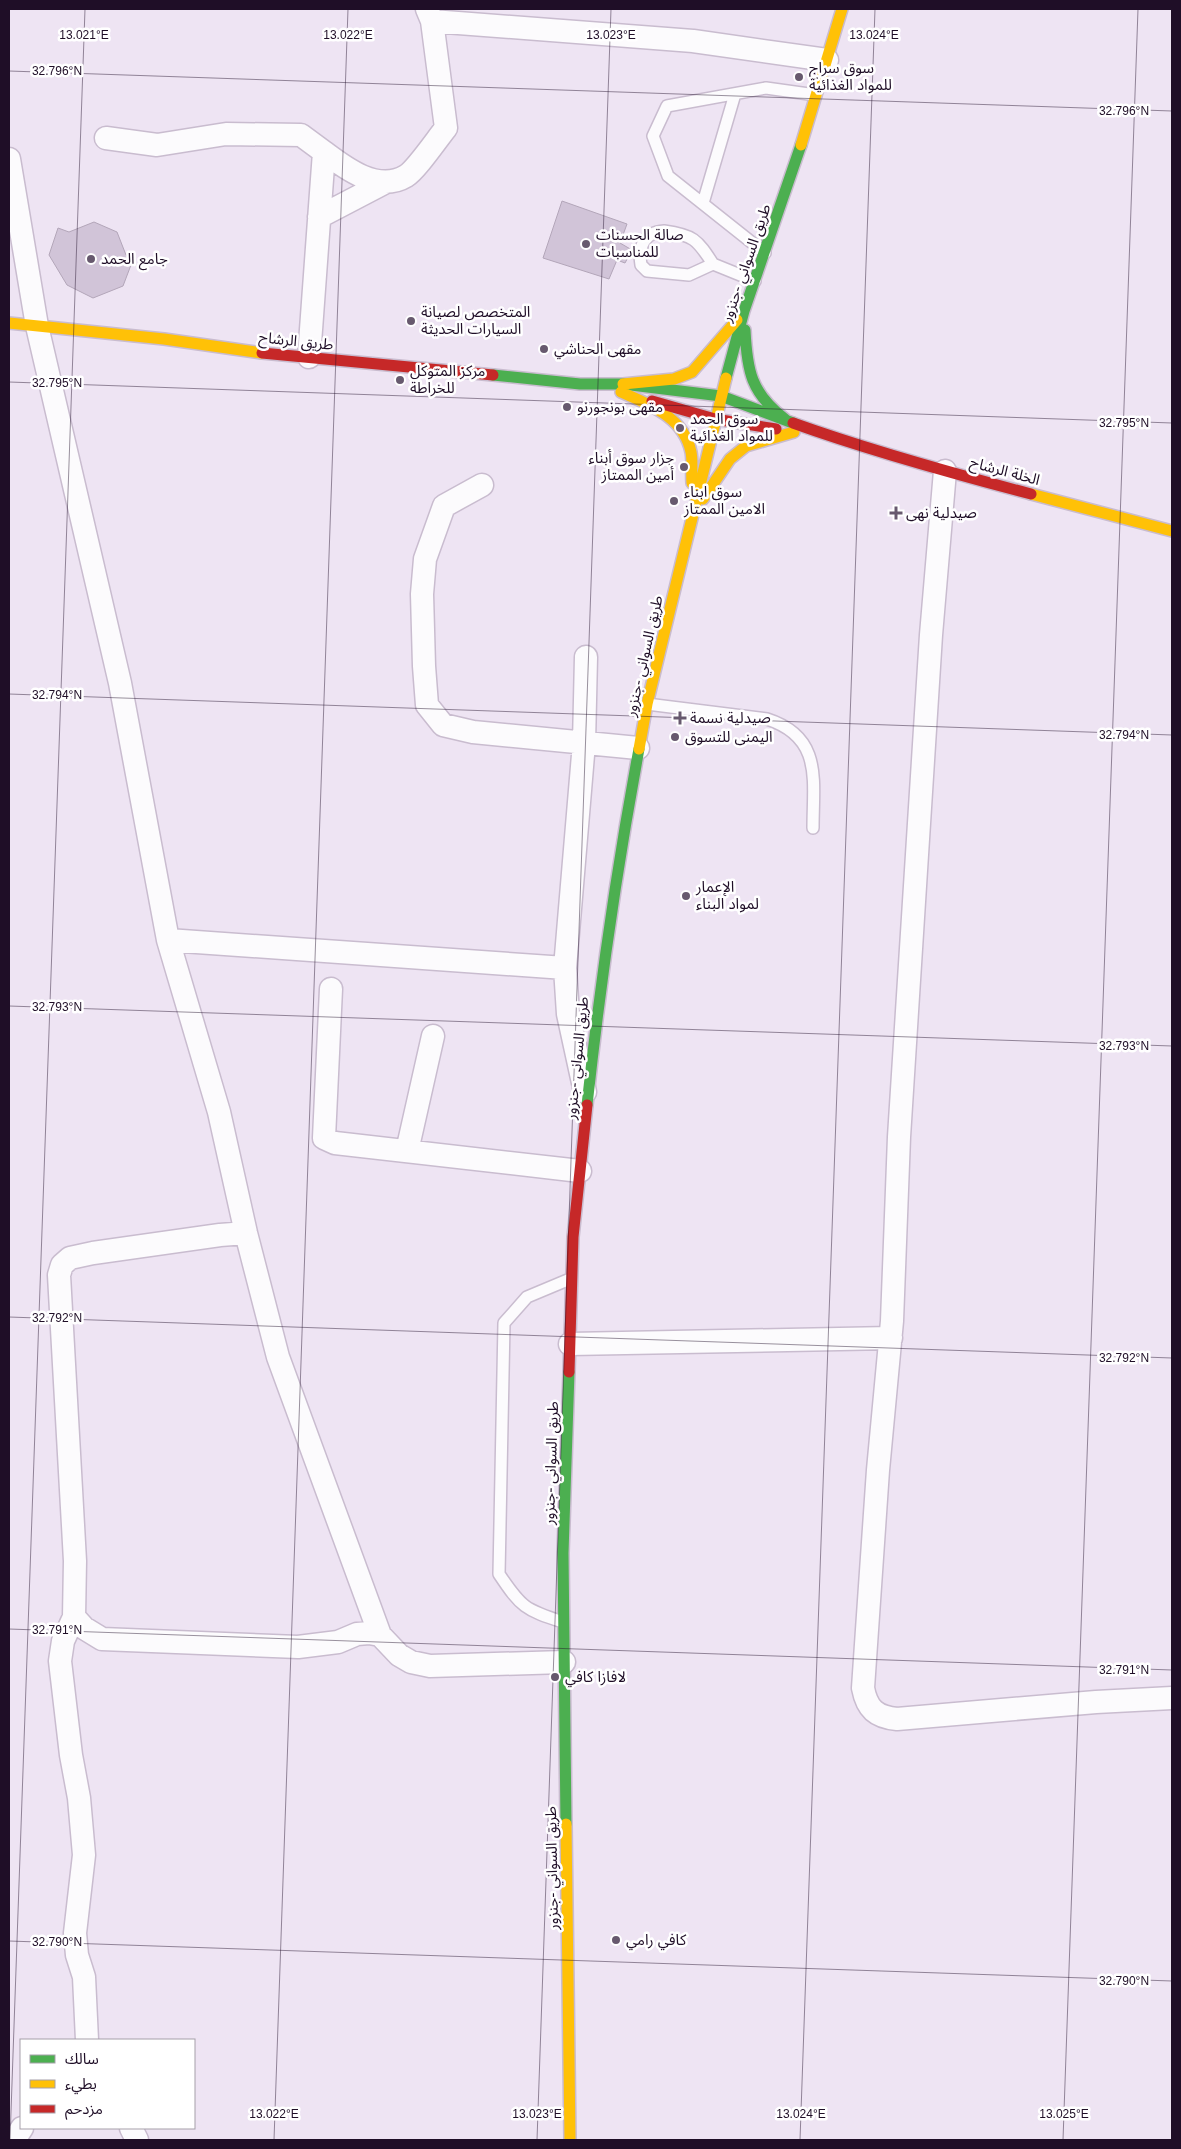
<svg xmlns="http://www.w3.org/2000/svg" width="1181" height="2149" font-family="Arial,'Noto Sans Arabic',sans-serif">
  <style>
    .building { fill: #d1c4d8; stroke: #b3a6b9 }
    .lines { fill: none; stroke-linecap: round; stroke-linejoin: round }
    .lane-casing { stroke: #c9bccf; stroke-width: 14 }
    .street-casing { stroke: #c9bccf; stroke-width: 25 }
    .fast-casing { stroke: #c9bccf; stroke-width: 14 }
    .slow-casing { stroke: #c9bccf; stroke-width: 14 }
    .jam-casing { stroke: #c9bccf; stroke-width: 14 }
    .lane { stroke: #fcfbfd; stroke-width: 11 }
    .street { stroke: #fcfbfd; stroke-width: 22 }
    .fast { stroke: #4caf50; stroke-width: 11 }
    .slow { stroke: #ffc107; stroke-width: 11 }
    .jam { stroke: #c62828; stroke-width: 11 }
    .ticks { fill: none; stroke: #1f0e27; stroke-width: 1; stroke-opacity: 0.45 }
    .poi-dot { fill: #67596e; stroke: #fff; stroke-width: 2 }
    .labels { text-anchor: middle; stroke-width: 5; stroke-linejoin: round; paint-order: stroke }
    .poi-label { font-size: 15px; fill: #1f0e27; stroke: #fff; text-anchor: start }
    .street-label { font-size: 15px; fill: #1f0e27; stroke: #fff }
    .ticks-label { font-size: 12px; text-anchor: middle; fill: #1f0e27; stroke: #fff; stroke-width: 5; stroke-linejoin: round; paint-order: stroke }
  </style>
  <rect width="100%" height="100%" fill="#eee4f3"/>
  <path class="building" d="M562,201L627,224L620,243L632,250L625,263L617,260L609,279L543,258Z
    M94,222L117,232L126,255L134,257L123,286L93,298L67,285L49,255L58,228L69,232Z"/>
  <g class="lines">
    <defs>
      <path id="lane" d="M703,203L735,94
        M664,231C693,235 697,239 713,264L689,275L647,271L641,265C638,247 644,232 664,231Z
        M765,253L668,176L653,136L667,106L766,88L816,95
        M713,264L755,281
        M647,704L767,719C823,737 813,780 813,828
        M563,1622C525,1610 521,1607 499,1574L504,1323L527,1297L570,1279"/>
      <path id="street" d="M432,21L693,41L827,60
        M106,138L157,145L226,134L301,135L324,152L309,357
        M324,152C345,168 378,193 406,176C416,170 437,139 446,128L432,21L427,9
        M9,159L37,326L120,683L168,940L219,1112L246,1233L278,1357L380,1635
        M319,217L386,182
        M945,471L931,635L899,1137L892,1321L878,1470L863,1688C867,1709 876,1717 897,1719L1096,1702L1172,1698
        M482,485L444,506L425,559L422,594L424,666L427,705L443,725L473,732L638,748
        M168,940L565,968L568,1014L585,1092
        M565,968L584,743L586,657
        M331,989L324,1138L335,1143L580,1171
        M407,1151L433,1036
        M246,1233L220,1235L93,1253L70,1258L62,1265L59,1275L75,1561L74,1617L84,1628L102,1639L298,1647L338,1642L357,1634L369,1633L380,1635L399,1655L411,1662L430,1666L564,1662
        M570,1344L891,1338
        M74,1617L63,1641L60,1661L71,1755L79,1798L84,1855L75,1933L77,1955L84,1977L87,2040
        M131,2128L137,2140
        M14,2140L22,2128"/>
      <path id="fast" d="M745,330C747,371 751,393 785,419
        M493,375L580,384H623L721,396L793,423
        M726,378L744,311L801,145
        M587,1105C600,985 617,867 639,749
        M566,1824L563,1553L569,1372"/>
      <path id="slow" d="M801,145L842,9
        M9,323L164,339L262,353
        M623,384L674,379L692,372L737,320
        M621,392C650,405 684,417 691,452C693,462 691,473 692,483
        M1031,494L1172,531
        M703,499L730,459L746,446L794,432
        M639,749L647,704L726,378
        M566,1824L570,2140"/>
      <path id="jam" d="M262,353L493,375
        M652,401L715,419L776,429
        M793,423C871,451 951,473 1031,494
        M569,1372L573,1237L587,1105"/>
    </defs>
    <use href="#lane" class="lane-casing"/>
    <use href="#street" class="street-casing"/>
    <use href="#fast" class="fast-casing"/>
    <use href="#slow" class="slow-casing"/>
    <use href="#jam" class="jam-casing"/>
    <use href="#lane" class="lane"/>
    <use href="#street" class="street"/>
    <use href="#fast" class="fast"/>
    <use href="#slow" class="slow"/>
    <use href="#jam" class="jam"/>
  </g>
  <path class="ticks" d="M9,71L1172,111M9,382L1172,423M9,694L1172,735M9,1006L1172,1046M9,1317L1172,1358M9,1629L1172,1670M9,1941L1172,1981M10,2140L85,9M274,2140L348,9M537,2140L611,9M800,2140L875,9M1063,2140L1138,9"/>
  <g class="poi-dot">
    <circle cx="799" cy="77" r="5"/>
    <circle cx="586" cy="244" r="5"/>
    <circle cx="91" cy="259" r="5"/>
    <circle cx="411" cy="321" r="5"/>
    <circle cx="544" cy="349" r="5"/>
    <circle cx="400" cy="380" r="5"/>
    <circle cx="567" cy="407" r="5"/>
    <circle cx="680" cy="428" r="5"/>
    <circle cx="684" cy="467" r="5"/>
    <circle cx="674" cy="501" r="5"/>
    <path d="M893.5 505.5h5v5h5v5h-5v5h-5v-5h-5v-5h5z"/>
    <path d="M677.5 710.5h5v5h5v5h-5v5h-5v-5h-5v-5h5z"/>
    <circle cx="675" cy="737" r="5"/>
    <circle cx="686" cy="896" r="5"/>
    <circle cx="555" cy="1677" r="5"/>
    <circle cx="616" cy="1940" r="5"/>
  </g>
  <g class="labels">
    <g class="poi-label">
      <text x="809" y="73">سوق سراج<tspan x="809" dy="17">للمواد الغذائية</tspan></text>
      <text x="596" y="240">صالة الحسنات<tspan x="596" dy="17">للمناسبات</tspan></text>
      <text x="101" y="264">جامع الحمد</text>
      <text x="421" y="317">المتخصص لصيانة<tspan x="421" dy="17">السيارات الحديثة</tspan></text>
      <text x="554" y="354">مقهى الحناشي</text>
      <text x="410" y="376">مركز المتوكل<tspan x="410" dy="17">للخراطة</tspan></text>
      <text x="577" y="412">مقهى بونجورنو</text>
      <text x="690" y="424">سوق الحمد<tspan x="690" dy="17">للمواد الغذائية</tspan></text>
      <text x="674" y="463" text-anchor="end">جزار سوق أبناء<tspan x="674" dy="17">أمين الممتاز</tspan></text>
      <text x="684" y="497">سوق ابناء<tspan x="684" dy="17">الامين الممتاز</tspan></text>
      <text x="906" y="518">صيدلية نهى</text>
      <text x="690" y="723">صيدلية نسمة</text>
      <text x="685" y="742">اليمنى للتسوق</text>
      <text x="696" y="892">الإعمار<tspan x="696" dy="17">لمواد البناء</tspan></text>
      <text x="565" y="1682">لافازا كافي</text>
      <text x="626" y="1945">كافي رامي</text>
    </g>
    <g class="street-label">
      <text transform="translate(746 263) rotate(-71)" y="5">طريق السواني -جنزور</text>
      <text transform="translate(296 341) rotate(6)" y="5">طريق الرشاح</text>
      <text transform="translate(1005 471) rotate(15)" y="5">الخلة الرشاح</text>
      <text transform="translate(644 656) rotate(-77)" y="5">طريق السواني -جنزور</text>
      <text transform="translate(577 1058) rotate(-84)" y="5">طريق السواني -جنزور</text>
      <text transform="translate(551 1463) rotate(-88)" y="5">طريق السواني -جنزور</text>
      <text transform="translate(552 1868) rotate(-91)" y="5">طريق السواني -جنزور</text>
    </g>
  </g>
  <g class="ticks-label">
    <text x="84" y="39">13.021°E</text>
    <text x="348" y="39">13.022°E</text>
    <text x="611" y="39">13.023°E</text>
    <text x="874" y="39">13.024°E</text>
    <text x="57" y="75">32.796°N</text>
    <text x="1124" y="115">32.796°N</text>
    <text x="57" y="387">32.795°N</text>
    <text x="1124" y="427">32.795°N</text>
    <text x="57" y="699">32.794°N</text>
    <text x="1124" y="739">32.794°N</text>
    <text x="57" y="1011">32.793°N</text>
    <text x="1124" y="1050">32.793°N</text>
    <text x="57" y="1322">32.792°N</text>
    <text x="1124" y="1362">32.792°N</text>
    <text x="57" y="1634">32.791°N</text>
    <text x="1124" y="1674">32.791°N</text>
    <text x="57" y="1946">32.790°N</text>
    <text x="1124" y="1985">32.790°N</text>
    <text x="274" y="2118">13.022°E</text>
    <text x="537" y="2118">13.023°E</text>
    <text x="801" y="2118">13.024°E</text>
    <text x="1064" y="2118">13.025°E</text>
  </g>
  <rect width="1181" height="2149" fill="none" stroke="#1f0e27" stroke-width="20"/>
  <rect x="20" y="2039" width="175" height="90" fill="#ffffff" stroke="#a59fa9"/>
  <rect x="30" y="2055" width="25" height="8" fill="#4caf50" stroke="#a59fa9"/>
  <text x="65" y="2064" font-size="15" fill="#1f0e27">سالك</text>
  <rect x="30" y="2080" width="25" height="8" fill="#ffc107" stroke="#a59fa9"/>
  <text x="65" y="2089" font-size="15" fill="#1f0e27">بطيء</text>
  <rect x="30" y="2105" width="25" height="8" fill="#c62828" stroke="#a59fa9"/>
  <text x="65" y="2114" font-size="15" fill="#1f0e27">مزدحم</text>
</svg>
